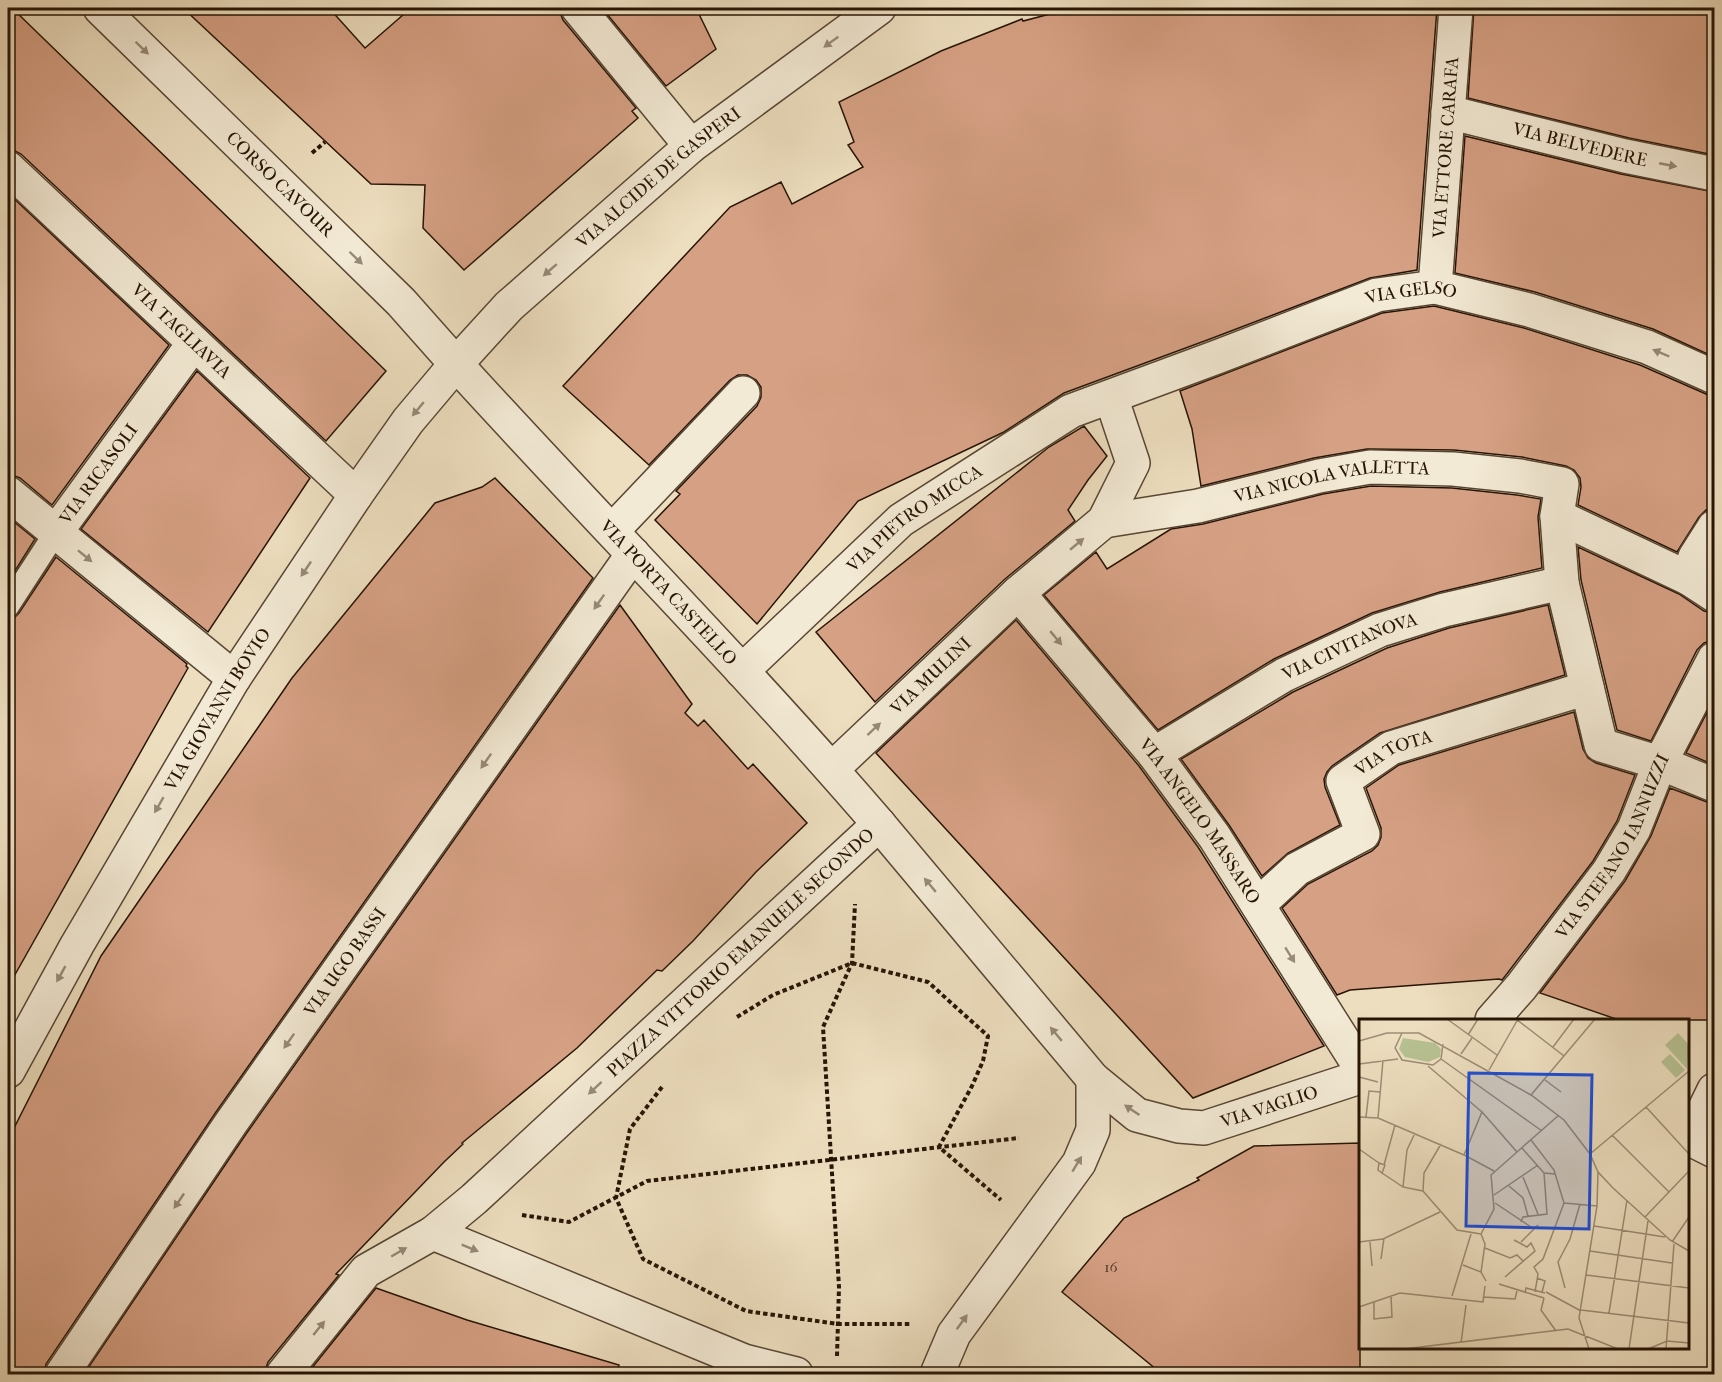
<svg xmlns="http://www.w3.org/2000/svg" width="1722" height="1382" font-family="'IM FELL French Canon',serif">
  <style>
    .building { fill: #d6a084; stroke: #261405; stroke-width: 1.5 }
    .lines { fill: none; stroke-linecap: round; stroke-linejoin: round }
    .service-casing { stroke: #584634; stroke-width: 26 }
    .pedestrian-casing { stroke: #584634; stroke-width: 36 }
    .minor-casing { stroke: #584634; stroke-width: 36 }
    .tertiary-casing { stroke: #584634; stroke-width: 36 }
    .path { stroke: #261405; stroke-width: 4; stroke-dasharray: 4.5 3; stroke-linecap: butt }
    .service { stroke: #f3ead5; stroke-width: 22 }
    .pedestrian { stroke: #f3ead5; stroke-width: 33 }
    .minor { stroke: #f3ead5; stroke-width: 33 }
    .tertiary { stroke: #f3ead5; stroke-width: 33 }
    .oneway { fill: #978a77 }
    .labels { text-anchor: middle; stroke-width: 6; stroke-linejoin: round; paint-order: stroke }
    .number-label { font-size: 15px; fill: #523725 }
    .street-label { font-size: 18px; fill: #261405; stroke: #f3ead5 }
    .inset-road { fill: none; stroke: #9d8d75; stroke-width: 1.5 }
    .view { fill: #1d4ed8; fill-opacity: 0.15; stroke: #1d4ed8; stroke-width: 3 }
    .inset-edge { fill: none; stroke: #261405; stroke-width: 3 }
  </style>
  <rect width="100%" height="100%" fill="#eddebf"/>
  <filter id="stains"><feTurbulence type="fractalNoise" baseFrequency=".00333" numOctaves="4"/><feColorMatrix values="0 0 0 0 .2 0 0 0 0 .09 0 0 0 0 .02 0 0 0 .5 -.17"/></filter>
  <radialGradient id="worn" r=".72"><stop offset=".6" stop-color="#630" stop-opacity="0"/><stop offset="1" stop-color="#630" stop-opacity=".3"/></radialGradient>
  <path class="building" d="M8,8H12L386,371L326,441L21,154L13,150H8Z
    M183,8H329L365,48L411,8H560V12L563,20L636,108L632,111L638,118L464,270L423,228L425,185L371,184Z
    M602,8H696L716,49L666,86Z
    M1073,8H1437L1417,270L1370,278L1210,339L1064,393L1004,432L858,501L757,624L655,520L680,494L676,491L757,406L761,397V387L756,380L747,375H738L730,380L649,465L563,386L730,207L781,182L792,204L863,167L848,145L854,142L839,102L941,51L1022,19L1023,21Z
    M1474,8H1714V155L1629,138L1468,98Z
    M1465,136L1621,174L1714,192V357L1653,329L1535,292L1455,273Z
    M8,193L169,345L52,505L20,478L12,475H8Z
    M1434,306L1524,328L1640,365L1706,394L1714,396V508L1706,510L1699,517L1677,552L1578,505L1581,487L1580,478L1574,470L1566,466L1522,457L1454,450L1367,449L1314,458L1201,486L1192,429L1180,391L1382,313Z
    M197,371L310,478L208,632L81,529Z
    M1084,426L1107,456L1088,480L1068,510L1075,521L1005,579L875,702L816,632L1049,447Z
    M495,478L593,578L216,1112L46,1364L44,1374H8V1140L101,956L292,678L435,503L482,487Z
    M1371,486L1452,488L1517,495L1541,499L1538,517L1542,568L1440,592L1372,613L1274,659L1158,730L1044,595L1096,552L1107,569L1171,529L1203,524L1323,494Z
    M8,517L35,539L8,582Z
    M1578,547L1679,594L1704,611L1714,613V640L1704,643L1697,650L1651,741L1617,730L1581,580Z
    M56,557L187,664L186,666L188,668L8,987V619L14,618L19,613Z
    M620,605L692,704L685,713L698,726L704,720L748,769L753,764L807,823L756,872L693,941L662,971L657,970L577,1048L462,1143L463,1144L444,1162L336,1274L339,1275L268,1362L265,1371V1374H84L246,1134Z
    M1548,605L1565,675L1380,733L1332,766L1327,772L1324,779L1325,787L1340,825L1288,853L1262,876L1229,825L1181,759L1293,692L1387,648L1449,628Z
    M1016,620L1139,766L1198,847L1324,1046L1193,1098L876,753Z
    M1714,699V765L1686,753Z
    M1574,712L1583,749L1588,758L1596,763L1635,775L1617,821L1593,861L1506,975L1502,980L1499,979L1350,990L1337,995L1282,908L1308,884L1372,851L1378,845L1381,837V828L1366,788L1399,765Z
    M1670,788L1707,802L1714,803V1020H1619L1540,993L1625,881L1651,836Z
    M1360,1143V1374H1162L1062,1292L1124,1218L1199,1180L1197,1178L1254,1146Z
    M376,1288L467,1320L619,1365L617,1374H307Z"/>
  <g class="lines">
    <defs>
      <path id="service" d="M8,606L56,532"/>
      <g id="pedestrian">
        <path id="s1" d="M100,8L401,302L456,364"/>
        <path d="M578,8L691,146"/>
        <path id="s2" d="M8,168L356,495"/>
        <path d="M1557,516L1688,578L1695,557L1714,527"/>
        <path d="M1660,763L1714,785"/>
        <path d="M1690,1139L1714,1090"/>
      </g>
      <g id="minor">
        <path id="s3" d="M1448,112L1625,156L1714,174"/>
        <path id="s4" d="M1435,287L1456,8"/>
        <path id="s5" d="M456,364C596,518 743,666 879,824"/>
        <path d="M8,493L234,678"/>
        <path id="s6" d="M1104,521L1198,506L1319,476L1370,467L1453,469L1520,476L1562,484L1557,516L1562,583L1601,745L1660,763"/>
        <path d="M612,531L743,393"/>
        <path id="s7" d="M56,532L194,343"/>
        <path d="M1688,578L1714,595"/>
        <path id="s8" d="M1018,593L1154,754L1214,836L1360,1067"/>
        <path id="s9" d="M742,671L901,520L1071,411L1217,357L1377,295L1435,287L1529,310L1647,347L1714,377"/>
        <path id="s10" d="M1154,754L1284,675L1380,630L1444,610L1562,583"/>
        <path id="s11" d="M832,769L1018,593L1104,521L1133,463L1111,397"/>
        <path id="s12" d="M1258,905L1297,869L1363,834L1343,781L1391,748L1587,688"/>
        <path id="s13" d="M1492,1020L1521,987L1609,871L1634,829L1660,763L1714,659"/>
        <path d="M1688,1138L1714,1151"/>
        <path id="s14" d="M62,1374L231,1123L633,554"/>
        <path d="M283,1374L366,1271L433,1233"/>
        <path id="s15" d="M796,1374L744,1361L433,1233L474,1199L879,824L1093,1079L1137,1115L1179,1126L1204,1128L1360,1077"/>
        <path d="M937,1374L954,1334L1079,1163L1093,1130V1079"/>
      </g>
      <g id="tertiary">
        <path id="s16" d="M8,1071L77,945L234,678L356,495L408,421L456,364L509,306L691,146L879,8"/>
      </g>
    </defs>
    <use href="#service" class="service-casing"/>
    <use href="#pedestrian" class="pedestrian-casing"/>
    <use href="#minor" class="minor-casing"/>
    <use href="#tertiary" class="tertiary-casing"/>
    <path class="path" d="M312,153L325,142
      M737,1017L773,995L852,963L928,982L988,1036L983,1061L972,1086L939,1147L1001,1200
      M662,1087L630,1129L616,1198L643,1259L746,1311L838,1324H912
      M522,1215L569,1222L647,1181L1019,1138
      M837,1356L839,1287L823,1027L852,963L855,904"/>
    <use href="#service" class="service"/>
    <use href="#pedestrian" class="pedestrian"/>
    <use href="#minor" class="minor"/>
    <use href="#tertiary" class="tertiary"/>
  </g>
  <defs><path id="oneway-solid" d="M-6-.8H1V-3.2L6.5 0L1 3.2V.8H-6Z" transform="scale(1.5)"/></defs>
  <g class="oneway">
    <use href="#oneway-solid" transform="translate(831 42) rotate(144)"/>
    <use href="#oneway-solid" transform="translate(142 48) rotate(44)"/>
    <use href="#oneway-solid" transform="translate(1668 165) rotate(11)"/>
    <use href="#oneway-solid" transform="translate(356 258) rotate(44)"/>
    <use href="#oneway-solid" transform="translate(550 270) rotate(139)"/>
    <use href="#oneway-solid" transform="translate(1661 353) rotate(-157)"/>
    <use href="#oneway-solid" transform="translate(418 409) rotate(130)"/>
    <use href="#oneway-solid" transform="translate(1077 544) rotate(-40)"/>
    <use href="#oneway-solid" transform="translate(85 556) rotate(39)"/>
    <use href="#oneway-solid" transform="translate(306 569) rotate(124)"/>
    <use href="#oneway-solid" transform="translate(599 602) rotate(125)"/>
    <use href="#oneway-solid" transform="translate(1056 638) rotate(50)"/>
    <use href="#oneway-solid" transform="translate(874 729) rotate(-43)"/>
    <use href="#oneway-solid" transform="translate(486 761) rotate(125)"/>
    <use href="#oneway-solid" transform="translate(159 805) rotate(120)"/>
    <use href="#oneway-solid" transform="translate(930 885) rotate(-130)"/>
    <use href="#oneway-solid" transform="translate(1290 955) rotate(58)"/>
    <use href="#oneway-solid" transform="translate(61 974) rotate(119)"/>
    <use href="#oneway-solid" transform="translate(1056 1034) rotate(-130)"/>
    <use href="#oneway-solid" transform="translate(289 1041) rotate(125)"/>
    <use href="#oneway-solid" transform="translate(595 1088) rotate(137)"/>
    <use href="#oneway-solid" transform="translate(1132 1110) rotate(-146)"/>
    <use href="#oneway-solid" transform="translate(1077 1164) rotate(-59)"/>
    <use href="#oneway-solid" transform="translate(179 1201) rotate(124)"/>
    <use href="#oneway-solid" transform="translate(470 1248) rotate(22)"/>
    <use href="#oneway-solid" transform="translate(399 1252) rotate(-30)"/>
    <use href="#oneway-solid" transform="translate(962 1322) rotate(-54)"/>
    <use href="#oneway-solid" transform="translate(319 1328) rotate(-51)"/>
  </g>
  <g class="labels">
    <g class="number-label">
      <text x="1111" y="1272">16</text>
    </g>
    <g class="street-label">
      <text dy="6" stroke="none"><textPath href="#s3" startOffset="136">VIA BELVEDERE</textPath></text>
      <text dy="6" stroke="none"><textPath href="#s4" startOffset="140">VIA ETTORE CARAFA</textPath></text>
      <text dy="6" stroke="none"><textPath href="#s16" startOffset="1114">VIA ALCIDE DE GASPERI</textPath></text>
      <text dy="6" stroke="none"><textPath href="#s1" startOffset="252">CORSO CAVOUR</textPath></text>
      <text dy="6" stroke="none"><textPath href="#s9" startOffset="783">VIA GELSO</textPath></text>
      <text dy="6" stroke="none"><textPath href="#s2" startOffset="238">VIA TAGLIAVIA</textPath></text>
      <text dy="6" stroke="none"><textPath href="#s7" startOffset="72">VIA RICASOLI</textPath></text>
      <text dy="6" stroke="none"><textPath href="#s6" startOffset="232">VIA NICOLA VALLETTA</textPath></text>
      <text dy="6" stroke="none"><textPath href="#s9" startOffset="231">VIA PIETRO MICCA</textPath></text>
      <text dy="6" stroke="none"><textPath href="#s5" startOffset="312">VIA PORTA CASTELLO</textPath></text>
      <text dy="6" stroke="none"><textPath href="#s10" startOffset="224">VIA CIVITANOVA</textPath></text>
      <text dy="6" stroke="none"><textPath href="#s11" startOffset="136">VIA MULINI</textPath></text>
      <text dy="6" stroke="none"><textPath href="#s16" startOffset="418">VIA GIOVANNI BOVIO</textPath></text>
      <text dy="6" stroke="none"><textPath href="#s12" startOffset="243">VIA TOTA</textPath></text>
      <text dy="6" stroke="none"><textPath href="#s8" startOffset="292">VIA ANGELO MASSARO</textPath></text>
      <text dy="6" stroke="none"><textPath href="#s13" startOffset="213">VIA STEFANO IANNUZZI</textPath></text>
      <text dy="6" stroke="none"><textPath href="#s15" startOffset="806">PIAZZA VITTORIO EMANUELE SECONDO</textPath></text>
      <text dy="6" stroke="none"><textPath href="#s14" startOffset="500">VIA UGO BASSI</textPath></text>
      <text dy="6" stroke="none"><textPath href="#s15" startOffset="1522">VIA VAGLIO</textPath></text>
    </g>
  </g>
  <g transform="translate(1359 1019)">
    <rect width="330" height="330" fill="#eddebf"/>
    <path d="M319,14L330,26L328,50L306,26ZM44,19L76,24L82,30L81,38L69,43L46,38L40,30ZM311,35L326,51L317,59L302,43Z" fill="#b7c192"/>
    <path class="inset-road" d="M88,0L138,36M157,0L205,37M43,14L36,29L43,41L74,46L82,40L84,25M109,16L119,0M0,22L28,14H60L172,76L205,101L231,135L239,153L254,169L311,221L330,232M194,28L215,0M102,35L113,19M82,40L183,112M0,45L39,40M69,47L123,93M130,51L159,0M0,58L19,63M186,61L202,73M172,76L236,0M287,88L330,135M0,98L19,99L105,136M7,98L10,72L21,73M19,99L24,41M56,114L48,131L44,168L64,172L65,154L82,125M253,116L310,173M172,121L195,151L205,184L184,240L175,248L179,255L176,273M163,129L185,154L196,155M0,130L20,144M158,133L200,96M231,135L330,52M20,144L26,146L23,154L19,151ZM25,146L36,106M23,154L44,168M164,158L179,195M150,167L164,179L169,197M64,172L98,211L122,215M135,176L179,146M136,184L175,210M205,184L238,187M286,198L330,152M162,203L164,198L188,195L185,154M235,207L306,218M122,215L135,190L132,156L158,133L123,93L105,136L135,152M122,215L126,225L122,253M0,223L24,220L81,193M11,223L13,247M162,223L179,206M313,223L330,198M126,229L151,239L158,236L164,242M231,232L313,244M22,240L25,219M104,246L122,253L127,262M227,256L330,269M146,258L176,232L172,224L168,228L155,221M178,259L186,262L183,273M140,265L185,279M206,269L199,243L211,220L221,185M187,273L222,292M166,274L167,269L186,274M93,277L112,215M125,278L156,280L158,272M185,279L182,291L197,312M15,283V300L33,298L32,277M0,288L41,274L124,283L126,267M222,291L330,304M250,294L268,181M220,299L238,187L239,153M220,299L230,330M0,317L1,287M102,324L107,286M45,330L209,310L259,330M270,330L289,202M289,330L308,322L330,324M307,330L315,225"/>
    <path class="view" d="M110,54L233,56L230,210L107,207Z"/>
    <rect width="330" height="330" class="inset-edge"/>
  </g>
  <rect width="1722" height="1382" fill="none" stroke="#eddebf" stroke-width="30"/>
  <rect x="9" y="9" width="1704" height="1364" fill="none" stroke="#261405" stroke-width="3"/>
  <rect x="15" y="15" width="1692" height="1352" fill="none" stroke="#261405" stroke-width="1.5"/>
  <rect width="100%" height="100%" filter="url(#stains)"/>
  <rect width="100%" height="100%" fill="url(#worn)"/>
</svg>
